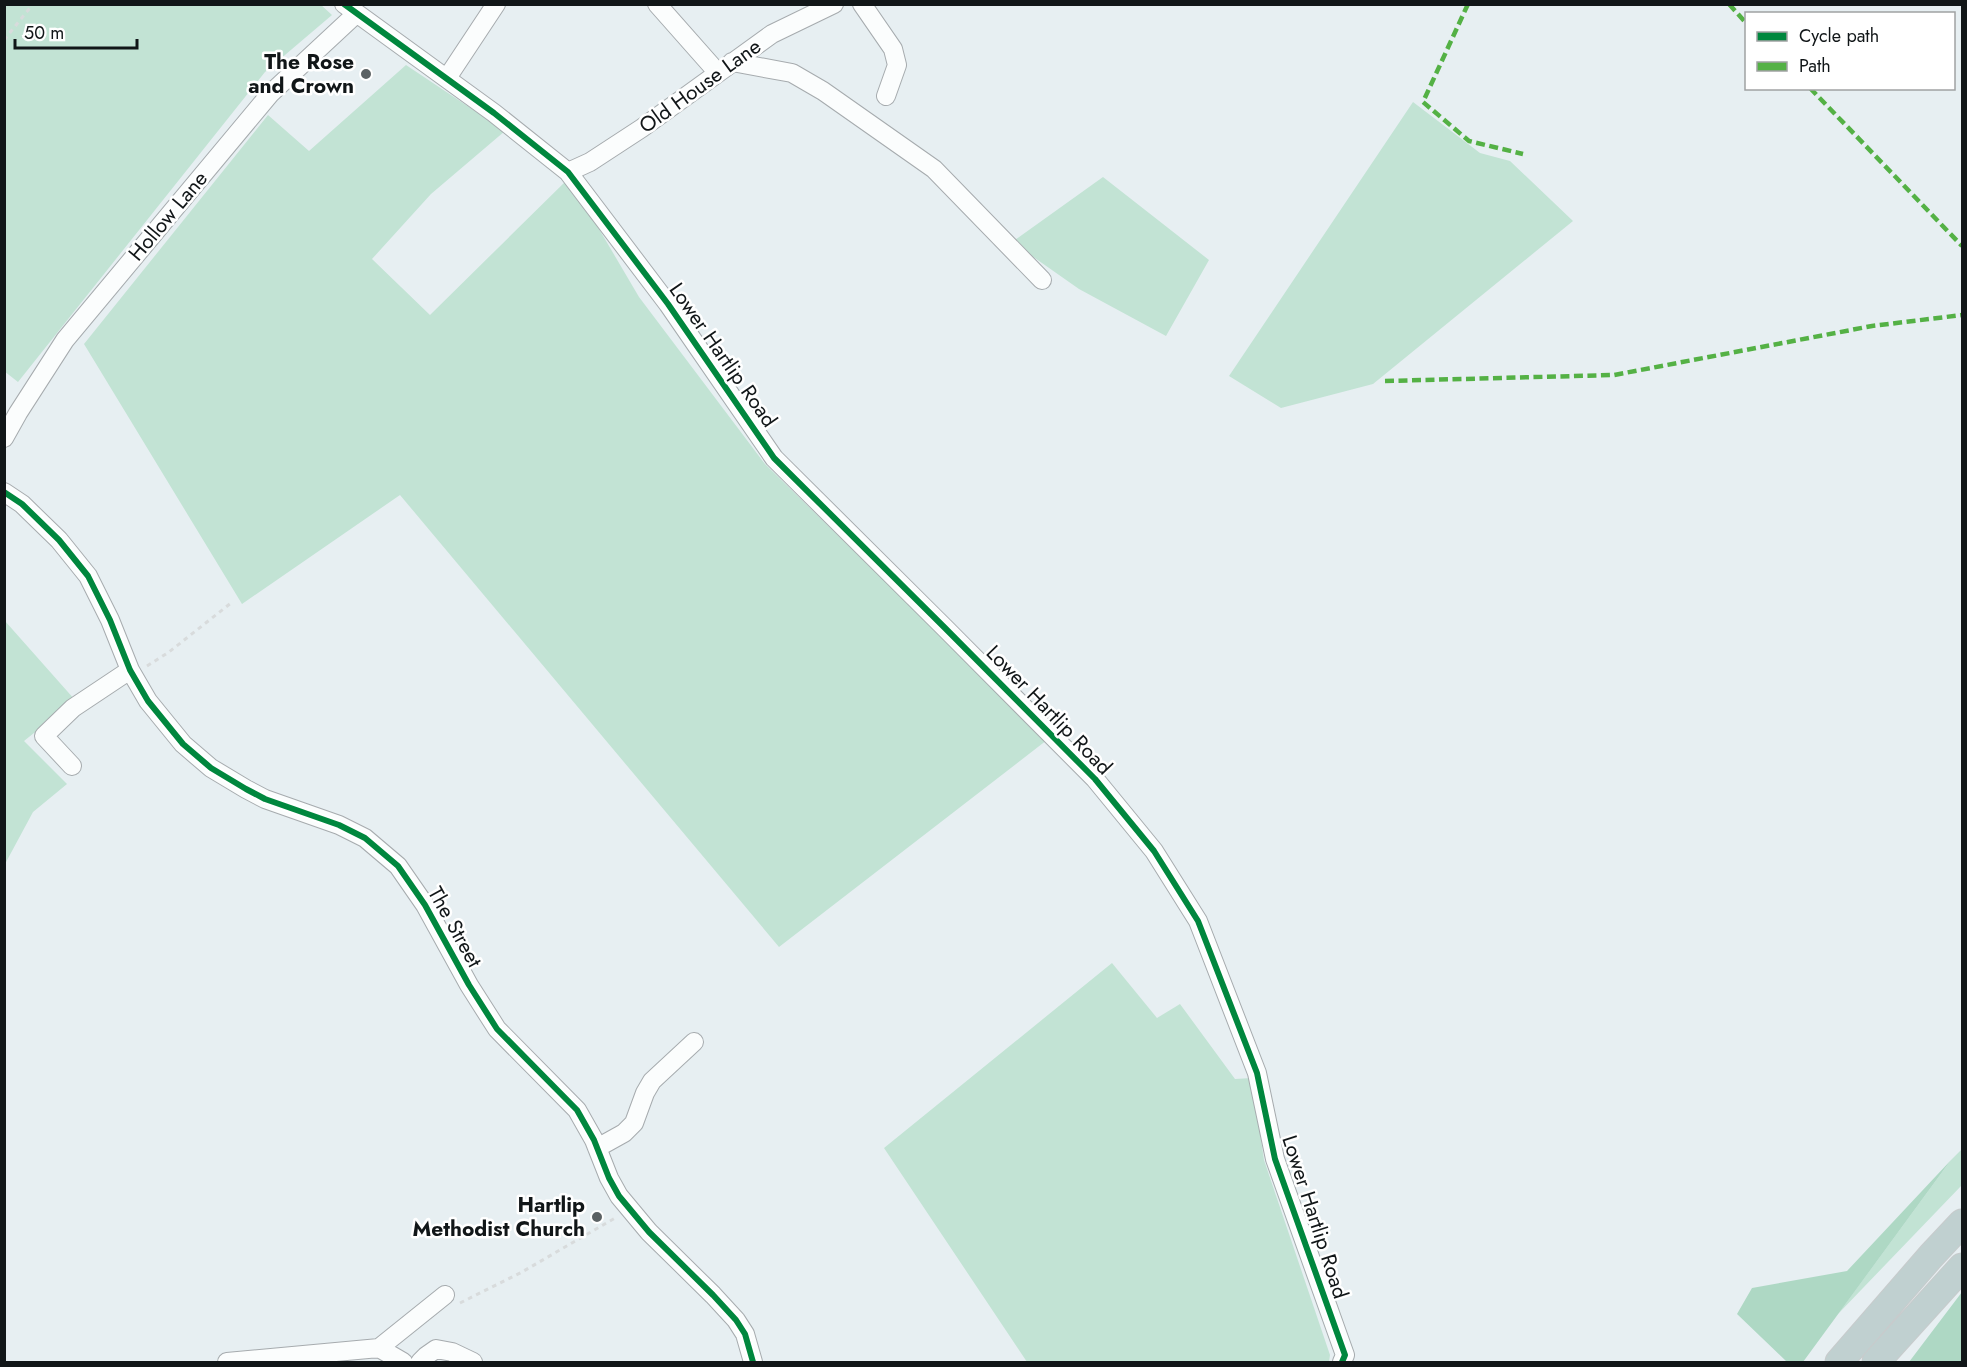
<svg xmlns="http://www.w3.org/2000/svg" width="1967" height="1367" font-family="Jost,sans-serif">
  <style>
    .green { fill: #c2e3d4 }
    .forest { fill: #aed8c4 }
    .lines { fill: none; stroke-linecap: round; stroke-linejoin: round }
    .minor-casing { stroke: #a6abae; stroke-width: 20 }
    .highway-casing { stroke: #c7cbcc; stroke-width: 29 }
    .path { stroke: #d8dbdc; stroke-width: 3; stroke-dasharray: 4.5 4.5; stroke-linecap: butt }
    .minor { stroke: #fbfdfd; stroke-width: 18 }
    .highway { stroke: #c0d0d0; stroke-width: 27 }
    .quiet { stroke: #54b145; stroke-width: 4.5; stroke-dasharray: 9 4.5; stroke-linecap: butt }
    .cycleway-casing { stroke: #fff; stroke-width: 10 }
    .cycleway { stroke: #00873e; stroke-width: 6 }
    .poi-dot { fill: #5c6264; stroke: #fff; stroke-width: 2 }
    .labels { text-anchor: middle; stroke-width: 5; stroke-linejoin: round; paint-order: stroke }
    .poi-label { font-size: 21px; font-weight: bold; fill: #111618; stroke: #fff; text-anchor: end }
    .street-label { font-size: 21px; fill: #111618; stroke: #fff }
  </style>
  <rect width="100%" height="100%" fill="#e7eff2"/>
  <path class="green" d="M320,4L332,15L265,72L18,382L4,371L5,5Z
    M406,65L505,131L431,194L372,259L430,315L569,178L639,297L765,464L1047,740L779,947L400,495L242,604L84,344L268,115L309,151Z
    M1413,102L1480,153L1510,161L1573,221L1373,384L1281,408L1229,376Z
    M1103,177L1209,260L1166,336L1079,289L1012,242Z
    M5,621L75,700L24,741L67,784L33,812L5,864Z
    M1112,963L1157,1018L1180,1004L1235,1079L1252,1078L1264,1160L1330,1355L1329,1362H1027L884,1148Z
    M1962,1149V1185L1838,1314L1951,1160Z"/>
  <path class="forest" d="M1951,1160L1803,1362H1787L1737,1314L1752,1288L1847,1271Z
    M1962,1292V1362H1909Z"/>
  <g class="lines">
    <defs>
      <path id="minor" d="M344,4L494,113L568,172L668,304L774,458L945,628L1095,779L1154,851L1198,921L1257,1073L1275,1159L1345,1355L1342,1362
        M657,4L718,73
        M862,4L893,49L897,65L886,96
        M732,62L792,73L823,91L934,169L1042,280
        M447,78L496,4
        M568,172L590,162L642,128L772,34L834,4
        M4,438L18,413L65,340L270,94L356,14
        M4,492L22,504L59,540L88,576L110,620L130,670L148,701L183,744L211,768L246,789L265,799L339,825L365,838L398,866L425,905L469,985L497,1029L577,1110L594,1140L609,1178L619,1196L649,1232L713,1295L736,1320L745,1334L753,1362
        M72,766L44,736L73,708L130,670
        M597,1148L624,1133L634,1123L645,1093L652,1081L694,1042
        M379,1348L445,1295
        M227,1362L379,1348L403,1362
        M420,1362L426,1356L436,1349L452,1352L473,1362"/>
      <path id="highway" d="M1839,1362L1931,1256L1962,1223
        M1876,1362L1962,1267"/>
    </defs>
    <use href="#minor" class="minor-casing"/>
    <use href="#highway" class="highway-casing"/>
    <path class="path" d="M4,40L33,4
      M147,666L169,652L231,603
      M460,1303L522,1272L615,1218"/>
    <use href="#minor" class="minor"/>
    <use href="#highway" class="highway"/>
    <path class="quiet" d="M1468,4L1423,102L1469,141L1523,154
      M1729,4L1746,23
      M1810,88L1962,246
      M1385,381L1614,375L1872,326L1962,315"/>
    <defs>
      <path id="cycleway" d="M344,4L494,113L568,172L668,304L774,458L945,628L1095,779L1154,851L1198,921L1257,1073L1275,1159L1345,1355L1342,1362
        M4,492L22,504L59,540L88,576L110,620L130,670L148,701L183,744L211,768L246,789L265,799L339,825L365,838L398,866L425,905L469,985L497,1029L577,1110L594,1140L609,1178L619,1196L649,1232L713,1295L736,1320L745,1334L753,1362"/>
    </defs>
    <use href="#cycleway" class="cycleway-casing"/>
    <use href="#cycleway" class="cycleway"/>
  </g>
  <g class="poi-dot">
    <circle cx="366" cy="74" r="6"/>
    <circle cx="597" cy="1217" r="6"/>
  </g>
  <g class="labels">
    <g class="poi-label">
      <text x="354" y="69">The Rose<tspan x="354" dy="24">and Crown</tspan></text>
      <text x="585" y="1212">Hartlip<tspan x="585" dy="24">Methodist Church</tspan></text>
    </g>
    <g class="street-label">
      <text transform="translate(700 86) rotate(-36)" y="7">Old House Lane</text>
      <text transform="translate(168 216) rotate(-50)" y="7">Hollow Lane</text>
      <text transform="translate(723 355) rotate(55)" y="7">Lower Hartlip Road</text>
      <text transform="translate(1049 710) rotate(46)" y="7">Lower Hartlip Road</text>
      <text transform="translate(455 927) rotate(61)" y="7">The Street</text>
      <text transform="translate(1315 1217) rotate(72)" y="7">Lower Hartlip Road</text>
    </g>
  </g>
  <rect width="1967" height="1367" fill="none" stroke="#111618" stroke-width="12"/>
  <rect x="1745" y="12" width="210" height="78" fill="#ffffff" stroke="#a0a2a3" stroke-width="1.5"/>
  <rect x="1757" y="32" width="30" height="9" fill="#00873e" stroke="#a0a2a3" stroke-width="1.5"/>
  <text x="1799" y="42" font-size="18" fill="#111618">Cycle path</text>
  <rect x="1757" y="62" width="30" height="9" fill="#54b145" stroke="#a0a2a3" stroke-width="1.5"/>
  <text x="1799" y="72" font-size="18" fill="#111618">Path</text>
  <path d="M15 39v9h122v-9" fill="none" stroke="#111618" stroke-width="3"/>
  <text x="24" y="39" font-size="18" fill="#111618" stroke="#ffffff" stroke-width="4.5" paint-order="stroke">50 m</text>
</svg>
